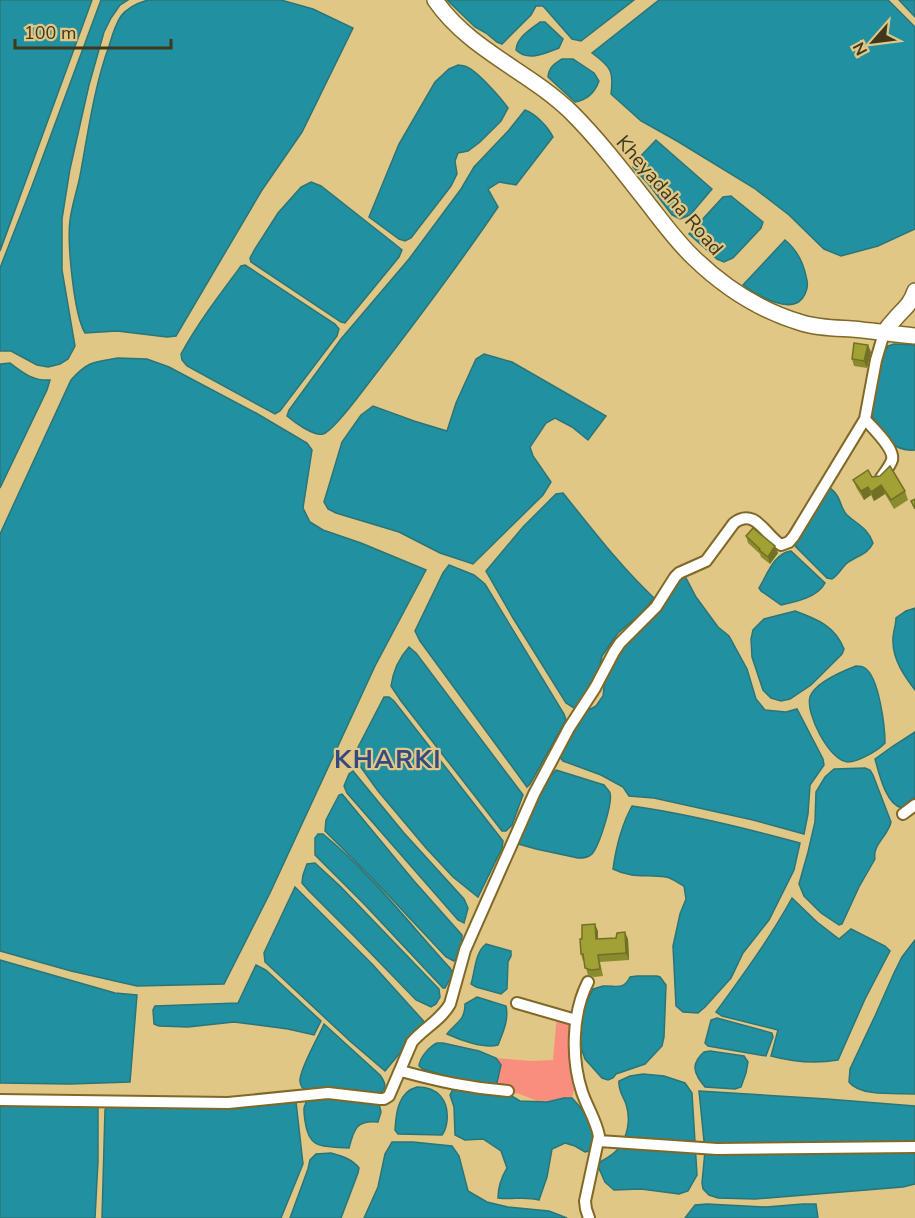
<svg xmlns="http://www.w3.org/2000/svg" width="915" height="1218" font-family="'Nunito Sans',sans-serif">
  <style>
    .green { fill: #f98e7f }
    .water { fill: #2190a0; stroke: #2b7578; stroke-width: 1.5 }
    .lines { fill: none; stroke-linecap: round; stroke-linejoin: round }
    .street-casing { stroke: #806827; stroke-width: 14 }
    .secondary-casing { stroke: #806827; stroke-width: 18 }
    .street { stroke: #fff; stroke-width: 10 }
    .secondary { stroke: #fff; stroke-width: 15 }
    .wall { fill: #8a8a2e }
    .shaded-wall { fill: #717125 }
    .building { fill: #a1a135; stroke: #717125; stroke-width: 1.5 }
    .labels { text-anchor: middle; stroke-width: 4.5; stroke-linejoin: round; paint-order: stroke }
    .street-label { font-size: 20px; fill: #41371c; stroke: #e0c786 }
    .district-label { font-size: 26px; font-weight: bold; letter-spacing: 1.5px; fill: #364882; stroke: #e0c786 }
  </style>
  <rect width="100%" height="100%" fill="#e0c786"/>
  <path class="green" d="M557,1014L576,1020L577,1078L572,1098L540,1102L517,1093L510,1095L496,1087L501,1065L496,1058L530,1061L553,1060Z"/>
  <path class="water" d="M0,0H92L0,251Z
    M101,0H128L120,5L111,18L104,32L89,85L70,169L62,219V270L75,346L68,359L60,364L48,367L37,365L11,351H0V268L32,186Z
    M148,0H281L313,9L353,28L302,132L262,190L176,336L167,337L117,331L85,333C74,315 67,243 70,220C72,205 77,191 80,176C88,133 94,87 109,46C112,36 115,25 121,16C128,7 137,3 148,0Z
    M447,0H634L581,41L572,39L543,6H536L531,15L502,44L497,42L486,33L475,27Z
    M659,0H888L915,27V229L878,246L841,256L824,249L789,215L754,188L677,141L641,121L611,94C614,71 611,67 592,53Z
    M899,0H915V17Z
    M540,22H545L563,39L559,48C546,53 528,62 516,50C517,37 530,30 540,22Z
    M562,59H573L594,73L599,81C595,92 588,100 575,102L548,77C549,67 554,64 562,59Z
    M458,65C461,66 464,65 467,67C477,71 501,98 508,108L501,121L480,142L468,151L458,153L455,161L457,174L451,186L411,238L405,241L399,239L369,217L399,144L435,82L449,69Z
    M525,110C536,114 548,127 553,137L516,185L499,182L488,189L498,207C458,266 415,323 371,380C363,390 334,431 323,434C313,436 294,422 287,416L289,410L341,339L409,259L461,189L474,167L509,130Z
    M656,140L712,189L690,215L680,219L672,215L650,186L633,167L634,163Z
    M311,182L321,186L391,241L402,250L399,257L345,323L341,322L251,262L250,258L255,249L278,213L301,187Z
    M731,196L763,222L761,228L733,258L724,262L717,259L689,234L723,197Z
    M785,240C796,249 803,262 806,276C808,284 808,287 805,294C795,318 756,295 743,285Z
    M245,265L335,324L339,329L337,336L280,411L275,414L187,366L182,360L181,354C198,323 220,294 241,266Z
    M894,344L915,345V450C889,452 882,432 870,413L879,364L888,346Z
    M484,354L512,362L606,416L588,440L572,427L555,418L546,423L530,447L533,456L551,482L543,495L473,564L440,553L399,532L336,513L328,509L324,502L342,442L361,415L373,406L414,421L447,431L456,403L476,359Z
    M118,358L147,359L169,367L256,413L307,443L312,450L303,508L310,522L323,530L361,543L426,570L375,666L270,893L224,984L137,986L71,971L0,951V534L71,380C88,361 94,362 118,358Z
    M10,363C23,373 33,381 50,380L47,390L0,488V364Z
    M829,487C831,489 834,491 836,494C841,500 841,509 847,515C858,525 868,528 873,543C868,555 855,556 846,564C841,569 838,575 832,579L827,578L796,547L793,542Z
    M563,493C592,529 620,566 654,598L642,613L618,633L602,656L598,673L584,697L574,708L566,703L513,618L486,571L523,527L556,494Z
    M791,551L825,583C818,597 796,602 781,605L761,591L759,588C767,575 774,553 791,551Z
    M449,565L474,575L485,584L564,714L566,720L530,784L527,787L420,641L415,631L443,573Z
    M685,576L696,597L718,627L729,636L747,669L756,699L765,710L786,712L797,709L823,759L824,765L810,785L808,814L804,834L753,820L654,798L629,796L623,787L601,775L563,761L558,755L581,714L596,706L603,696L605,679L617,653L669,596L678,578Z
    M915,608V690C905,677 893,660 893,642C892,635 896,626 896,618L906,611Z
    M795,611C817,619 835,626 844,649L842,654L811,685L790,699L781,701L771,698L763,690L752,657L751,639L753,630L764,619Z
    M409,647L416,653L523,795L512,825L506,831H502L401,701L391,686C393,672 399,658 409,647Z
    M856,666C860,666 862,666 865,668C879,677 885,727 885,743C879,750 858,762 848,762C830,762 805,713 810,697C815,682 843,671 856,666Z
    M384,697H389L394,701L503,841L502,848L478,897L453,877L426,848L378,791L357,762L354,755Z
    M915,732V797L902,808C886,805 879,773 875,759L893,746Z
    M865,768L870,770L873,775L891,822C888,836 872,845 875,859L859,887L842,924L839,925L821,913L804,896L799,884L808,852L815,822L816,792L825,777L834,769Z
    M556,770L604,785C606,788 609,790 610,793C613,803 599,846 592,854C588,858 583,858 578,858L536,849L518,844L519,835L544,782Z
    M353,771L404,833L464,899L468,908L464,923L458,920L347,793L344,786L349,774Z
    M342,794L414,881L462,935C462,944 462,955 454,961L446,957L372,878L325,831L326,820L339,795Z
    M632,806C689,814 745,828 800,843L794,870L769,920L743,953L731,978L705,1007L698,1013L683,1012L676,1006L673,946L680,914L686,899L684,886C678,883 672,878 666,877C646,874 633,879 613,869C616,847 621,826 632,806Z
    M318,834H323C370,873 409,923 450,968L453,974L445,988H443L365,905L315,855V838Z
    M315,863L340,886L439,989L440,997L436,1004L431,1007L416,1000L354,936L309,891L302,883L303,875L307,864Z
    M295,887L373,965L428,1026L405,1047L385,1071L351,1042L265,962L264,953Z
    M792,898L817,922L839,939L851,929L885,946L890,951L865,999L838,1060C816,1064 793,1062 771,1056L778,1030L722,1016L716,1012C743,975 770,938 792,898Z
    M915,940V1094C898,1093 860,1097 849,1082L850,1069L875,1016L894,973L902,957Z
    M486,944L511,951V956L508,962L507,989L501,994L476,987L471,984C475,972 475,952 486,944Z
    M0,960L115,993L137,995L130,1082L70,1084L0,1083Z
    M256,965L266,970L321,1021L314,1035L288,1029L234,1022L188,1027L159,1026L154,1024L153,1010L155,1006L238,1003Z
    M637,976H657L660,977L666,985L664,1037L662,1046L645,1064L616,1074L613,1078L608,1080L602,1078L585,1059L581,1047L580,1033L584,1008L593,989C597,988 600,987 603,986C616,985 623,991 630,977Z
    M477,997L506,1006C509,1020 503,1032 498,1045C484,1049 460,1040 447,1034C456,1022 465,1021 465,1004Z
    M717,1018L772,1033L773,1037L766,1056L708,1046L705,1043L711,1020Z
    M324,1024L380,1075C385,1082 388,1088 379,1094L308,1092C304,1089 300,1087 300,1081C299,1070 319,1036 324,1024Z
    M437,1043H443L479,1051L496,1058L501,1065L496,1087L464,1082L423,1069L419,1066C420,1057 429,1047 437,1043Z
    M710,1051L744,1056L748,1062L746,1073L741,1087L735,1089L705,1087C694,1074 690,1064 704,1052Z
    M643,1074L664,1076L685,1083L692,1093L697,1175L688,1191L679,1194L641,1189L614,1190L605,1182L597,1164C603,1160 612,1156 617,1150C628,1137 631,1120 626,1104C623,1096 618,1090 619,1081L630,1076Z
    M417,1087C438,1087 449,1100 447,1121C446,1127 446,1130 442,1135L398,1134L395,1130C396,1113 398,1092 417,1087Z
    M461,1088L510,1095L520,1101L547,1102L564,1098H572C581,1107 595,1124 594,1137C594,1142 591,1147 589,1151L585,1152L575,1146L565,1143L552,1149L547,1177L539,1200C525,1196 512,1200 498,1198C498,1186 501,1178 507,1168L501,1151L483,1139L465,1140L455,1135L454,1107L450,1095L453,1089Z
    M699,1091L827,1099L915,1106V1184L903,1187L755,1199L718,1198L709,1195L703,1189L702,1183L705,1151Z
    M317,1097L379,1104L381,1112L378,1122C356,1120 354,1129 349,1148C324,1146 309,1151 305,1121C304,1112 302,1106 309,1098Z
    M291,1102H296L303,1164L281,1218H102L105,1110L107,1105L225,1108Z
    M0,1104L98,1105V1161L95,1218H0Z
    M392,1142H413L452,1146L459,1156L468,1191L487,1202L508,1207L549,1211L567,1218H364L378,1187L385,1154Z
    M331,1153C342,1156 352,1159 359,1168L358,1173L341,1218H290L308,1169L310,1160L316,1154Z
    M707,1204L766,1207L803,1204H816L818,1218H685L695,1205Z"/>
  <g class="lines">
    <defs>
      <path id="street" d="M865,419C872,428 895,448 892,460C890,466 885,472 881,478
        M903,814L915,805
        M588,982C572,1013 571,1059 582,1092C587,1107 596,1120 599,1136L585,1201L586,1209L589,1218
        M517,1003L576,1020
        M401,1071C438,1081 469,1088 508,1091
        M0,1100L228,1103L328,1093L380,1099H384L389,1096L412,1042C424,1028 441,1020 450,1004L465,950L534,794L569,728L595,688L614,652L620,643L656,607L675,577L679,573L706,561L734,523C755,507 765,535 781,545L789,542L794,536L865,419L876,360L884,333
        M599,1141L717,1149L915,1147"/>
      <path id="secondary" d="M435,0C469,50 529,71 571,112C600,141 625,174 650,206C664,224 678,243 694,258C725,288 761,311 802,323C818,328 835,328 852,329C873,331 894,334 915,336
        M884,333C887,328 890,324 894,320C903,309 910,306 915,291"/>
    </defs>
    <use href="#street" class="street-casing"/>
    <use href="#secondary" class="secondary-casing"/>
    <use href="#street" class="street"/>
    <use href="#secondary" class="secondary"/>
  </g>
  <path class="wall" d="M871,352L867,368L854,366L852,359Z
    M872,477L905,491L908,500L894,509L885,494L874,501L871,495L864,500L857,489L853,480Z
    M746,536L778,553L770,564L761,557L760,554L748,543Z
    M598,931V939H628L629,960L600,962L603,976L594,977L588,975L584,961H583L581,954L582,939Z"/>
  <path class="shaded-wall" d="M868,345L871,352L867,368L864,361Z
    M881,485L885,494L874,501L871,492Z
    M868,487L871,495L864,500L861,491Z
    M775,546L778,553L770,564L768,557Z
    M595,924L598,931V946L596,939Z
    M625,932L628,939L629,960L626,953Z"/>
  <path class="building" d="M854,343L868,345L864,361L852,359Z
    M890,466L905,491L891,500L881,485L871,492L868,487L861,491L853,480L868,470L872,477L880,476Z
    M915,499V509L911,501Z
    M753,528L775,546L768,557L759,550L760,549L746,536Z
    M595,924L596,939L616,938L617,933L625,932L626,953L598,955L600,969L591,970L585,968L583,954H581L580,939H582V925Z"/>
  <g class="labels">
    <g class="street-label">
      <text transform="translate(670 195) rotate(49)" y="7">Kheyadaha Road</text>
    </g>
    <g class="district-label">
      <text x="388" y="768">KHARKI</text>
    </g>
  </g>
  <g transform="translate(873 42) rotate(242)" stroke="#e0c786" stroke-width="4.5" paint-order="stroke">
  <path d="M0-4.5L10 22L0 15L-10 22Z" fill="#41371c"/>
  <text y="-9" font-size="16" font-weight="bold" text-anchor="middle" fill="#41371c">N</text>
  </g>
  <path d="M15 39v9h156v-9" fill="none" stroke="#41371c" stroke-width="3"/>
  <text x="24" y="39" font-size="18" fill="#41371c" stroke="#e0c786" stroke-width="4.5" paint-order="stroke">100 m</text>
</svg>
